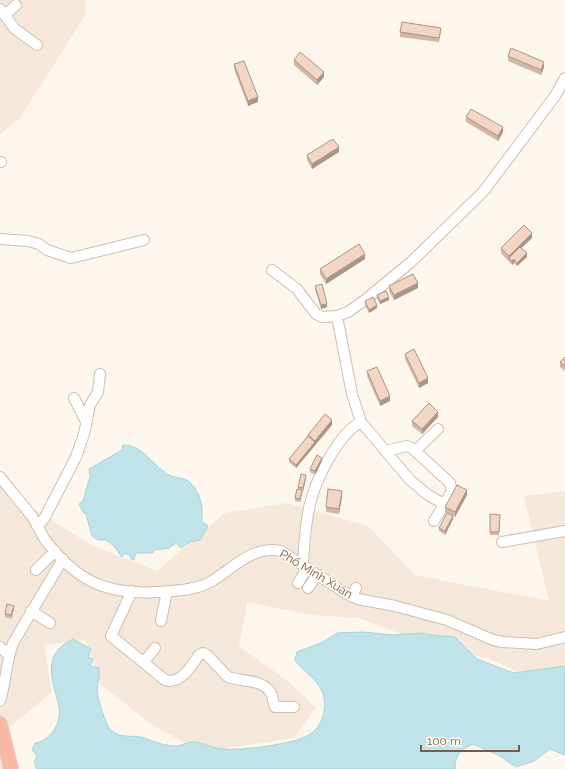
<svg xmlns="http://www.w3.org/2000/svg" width="565" height="769" font-family="Raleway,sans-serif">
  <style>
    .residential { fill: #f5e8da }
    .water { fill: #bfe3e8; stroke: #a5d3da }
    .lines { fill: none; stroke-linecap: round; stroke-linejoin: round }
    .minor-casing { stroke: #d1beb0; stroke-width: 12 }
    .highway-casing { stroke: #dad1cd; stroke-width: 16 }
    .minor { stroke: #fff; stroke-width: 10 }
    .highway { stroke: #f7b7a3; stroke-width: 14 }
    .wall { fill: #d1b7a8 }
    .shaded-wall { fill: #aa9588 }
    .building { fill: #f3d5c3; stroke: #aa9588 }
    .labels { text-anchor: middle; stroke-width: 3; stroke-linejoin: round; paint-order: stroke }
    .street-label { font-size: 12px; fill: #7a5c4d; stroke: #fffaf3 }
  </style>
  <rect width="100%" height="100%" fill="#fdf6ec"/>
  <path class="residential" d="M0,0H85V16L19,119L0,134Z
    M0,478L10,494L91,545L157,571L225,513L287,503L368,526L415,575L549,601L524,496L565,491V672L526,675L490,659L431,645L359,618L311,615L247,602L239,646L286,680L316,707L294,738L201,752L151,724L100,684L86,640L44,645L52,692L5,731L16,769H0Z"/>
  <path class="water" d="M123,445C141,444 153,465 167,474C177,480 186,475 194,487C203,500 202,507 202,522L208,526L200,540L190,542L181,548L176,543L169,548L154,550L153,553H136L134,560L131,559L130,555L124,553L122,557L113,545L106,540H98L92,536L86,514L83,512L79,504L83,501L90,476L89,469L122,450Z
    M363,632L394,635L419,633L439,636L455,637L477,659L514,673L565,666V755L550,749L534,761L516,767L498,755L473,744C460,750 455,755 455,769H37L34,762L37,756L32,750L35,743C50,741 63,722 59,706C52,678 41,655 73,639L91,649L88,657L93,659L90,666L99,668C100,676 98,682 97,689C97,698 105,723 110,729C119,740 134,734 144,738C155,742 165,746 177,746C182,745 188,742 194,742C204,743 214,749 224,749C241,751 292,744 307,736C321,729 327,711 324,697C320,679 304,673 295,660L297,652L323,642L337,633Z"/>
  <g class="lines">
    <defs>
      <path id="minor" d="M0,9L15,29L37,45
        M5,15L16,5
        M0,162H1
        M0,239L28,241L39,244L47,250L71,258L144,240
        M272,270L297,289L316,314L322,317L337,316L348,312L365,300L411,262L483,192L555,96L565,78
        M337,316L352,394L361,422L410,480L428,495L444,504
        M74,398L86,422
        M385,451L407,446L412,448L450,483L452,491L434,521
        M415,451L438,429
        M0,477C10,490 21,502 31,515C37,523 40,532 46,541C78,582 107,595 158,592C174,591 198,590 212,581C233,568 253,545 281,551L347,594L358,599L395,606L447,620L493,640L503,642L537,644L565,637
        M37,526L44,519L76,457L84,434L90,405L98,392L100,374
        M502,542L565,531
        M303,565C304,545 305,524 310,504C316,479 338,434 361,422
        M36,570L55,551
        M298,583L307,568
        M308,588L317,575
        M132,591L111,636L165,680C180,685 191,667 199,655L203,653L207,655L228,677C241,682 264,678 272,695C273,699 273,703 275,707H294
        M352,597L356,588
        M31,611L50,623
        M161,621L167,591
        M0,647L9,655
        M144,662L155,648
        M0,701C6,682 6,662 13,643L63,559"/>
      <path id="highway" d="M0,724L11,769"/>
    </defs>
    <use href="#minor" class="minor-casing"/>
    <use href="#highway" class="highway-casing"/>
    <use href="#minor" class="minor"/>
    <use href="#highway" class="highway"/>
  </g>
  <path class="wall" d="M400,32H441L439,42L400,37Z
    M508,56L544,67L541,75L508,61Z
    M294,60L324,77L317,85L294,65Z
    M234,64L258,102L248,106L234,69Z
    M466,117L503,132L498,141L466,122Z
    M339,152L312,169L307,160V155Z
    M532,238L521,248L527,257L517,266L514,263L512,265L501,253V248Z
    M365,259L326,284L320,274V269Z
    M315,286L327,307L321,309L315,289Z
    M389,286L418,288L394,300L389,291Z
    M377,295L389,300L380,304L377,298Z
    M365,301L377,308L369,313L365,305Z
    M405,354L428,383L419,388L405,359Z
    M565,357V371L560,367V362Z
    M367,371L390,401L380,406L367,376Z
    M438,417L422,434L412,426V421Z
    M332,425L296,468L289,462V459L308,436V435Z
    M322,461L315,475L310,472V469Z
    M306,478L300,502L295,501V498L298,489V487Z
    M467,495L455,517L445,512V507Z
    M342,496L339,514L326,512V507Z
    M490,514L500,515L499,535H490Z
    M453,519L445,535L439,531V528Z
    M14,609L11,619L5,617V614Z"/>
  <path class="shaded-wall" d="M544,62V67L541,75V70Z
    M324,72V77L317,85V80Z
    M258,97V102L248,106V101Z
    M503,127V132L498,141V136Z
    M339,147V152L312,169V164Z
    M532,233V238L510,259L509,258V256Z
    M527,253V257L517,266V263Z
    M365,254V259L326,284V279Z
    M514,259V263L512,265V261Z
    M418,283V288L394,300V295Z
    M389,297V300L380,304V301Z
    M327,304V307L321,309V305Z
    M377,305V308L369,313V310Z
    M428,378V383L419,388V383Z
    M390,396V401L380,406V401Z
    M438,412V417L422,434V429Z
    M332,420V425L296,468V465L315,442V441Z
    M322,458V461L315,475V471Z
    M306,475V478L303,492V488Z
    M302,490V493L300,502V499Z
    M467,490V495L455,517V512Z
    M342,491V496L339,514V509Z
    M453,516V519L445,535V531Z
    M14,606V609L11,619V615Z"/>
  <path class="building" d="M402,22L441,28L439,38L400,32Z
    M511,48L544,62L541,70L508,56Z
    M300,52L324,72L317,80L294,60Z
    M244,61L258,97L248,101L234,64Z
    M471,109L503,127L498,136L466,117Z
    M333,139L339,147L312,164L307,155Z
    M524,225L532,233L509,256L501,248Z
    M359,244L365,254L326,279L320,269Z
    M520,247L527,253L517,263L514,259L512,261L509,258Z
    M413,274L418,283L394,295L389,286Z
    M322,284L327,304L321,305L315,286Z
    M386,291L389,297L380,301L377,295Z
    M373,297L377,305L369,310L365,301Z
    M414,349L428,378L419,383L405,354Z
    M565,357V366L560,362Z
    M377,367L390,396L380,401L367,371Z
    M429,403L438,412L422,429L412,421Z
    M325,414L332,420L315,441L308,435Z
    M308,436L315,442L296,465L289,459Z
    M317,455L322,458L315,471L310,469Z
    M301,474L306,475L303,488L298,487Z
    M457,485L467,490L455,512L445,507Z
    M297,489L302,490L300,499L295,498Z
    M328,489L342,491L339,509L326,507Z
    M447,513L453,516L445,531L439,528Z
    M490,514L500,515L499,532H490Z
    M7,604L14,606L11,615L5,614Z"/>
  <g class="labels">
    <g class="street-label">
      <text transform="translate(316 574) rotate(31)" y="4">Phố Minh Xuân</text>
    </g>
  </g>
  <path d="M421 745v6h98v-6" fill="none" stroke="#7a5c4d" stroke-width="2"/>
  <text x="427" y="745" font-size="12" fill="#7a5c4d" stroke="#fffaf3" stroke-width="3" paint-order="stroke">100 m</text>
</svg>
